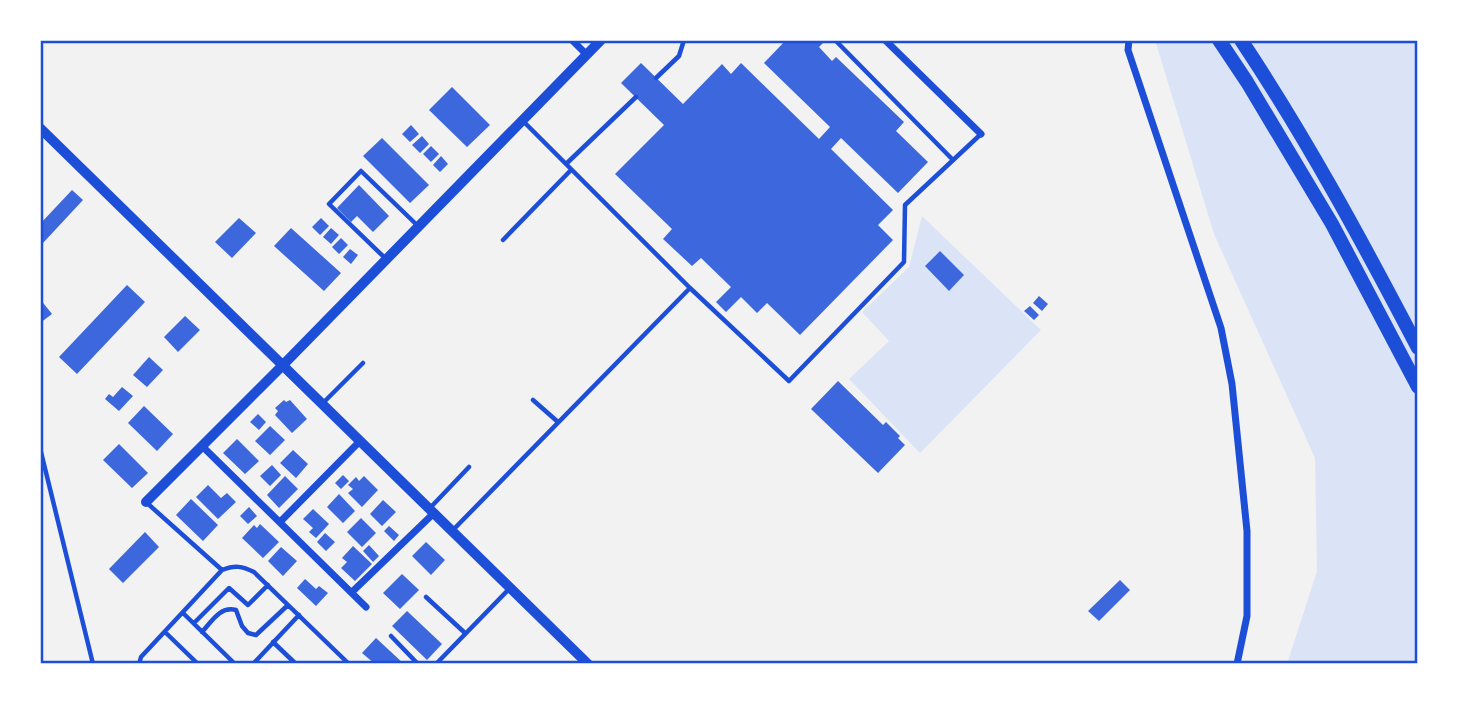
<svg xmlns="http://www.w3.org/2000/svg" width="1458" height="704" font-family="'Space Grotesk',sans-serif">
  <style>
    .green { fill: #dbe4f7 }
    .building { fill: #3d67dc }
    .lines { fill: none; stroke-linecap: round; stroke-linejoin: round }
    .service { stroke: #1d4ed8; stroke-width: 4.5 }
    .minor { stroke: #1d4ed8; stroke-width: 7 }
    .tertiary { stroke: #1d4ed8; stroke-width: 10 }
    .motorway { stroke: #1d4ed8; stroke-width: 14 }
    .neatline { fill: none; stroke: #1d4ed8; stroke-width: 2.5 }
  </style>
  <rect width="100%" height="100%" fill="#f2f2f2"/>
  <path class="green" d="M1155,40H1418V664H1287L1317,571L1315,458L1214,234Z
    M922,216L1041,330L920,453L849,379L889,341L862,312L909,267Z"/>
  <path class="building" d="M786,40H826L819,47L832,61L836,57L904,122L896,131L928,162L898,193L841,138L831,149L893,210L878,225L893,240L800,335L767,303L757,313L741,297L726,312L716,302L731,287L701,258L692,266L663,239L672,229L615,174L664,125L621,83L641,63L683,104L722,64L731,74L741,63L819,139L830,127L764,63Z
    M452,87L490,125L467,147L429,110Z
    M411,125L419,134L410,142L402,134Z
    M422,136L429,144L420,153L412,145Z
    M382,138L429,185L410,203L363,156Z
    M431,146L439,154L431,162L423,154Z
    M441,156L448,164L440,172L433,165Z
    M359,185L389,216L373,232L357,216L351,222L337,208Z
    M72,190L83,200L43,243L40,241V224Z
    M239,218L256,233L232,258L215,242Z
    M321,218L329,226L320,235L312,227Z
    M291,228L341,273L324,291L274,246Z
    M331,228L339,235L331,244L323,237Z
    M341,238L348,245L339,254L332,247Z
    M350,249L358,255L351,264L343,257Z
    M940,251L964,275L949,291L925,266Z
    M127,285L145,302L77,374L59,357Z
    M1039,296L1048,304L1042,311L1033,303Z
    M40,299L52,314L40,323Z
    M1030,306L1039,315L1034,320L1024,311Z
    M185,316L200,330L178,352L164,337Z
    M149,357L163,370L147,387L133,375Z
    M838,381L883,425L886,422L900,436L898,438L905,445L878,473L811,409Z
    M122,387L133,396L119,411L105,399L109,394L113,397Z
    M284,400L286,402L290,400L307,419L292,433L275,415L278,411L275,408Z
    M144,406L173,434L157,451L128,423Z
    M258,414L266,422L259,430L250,422Z
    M270,426L285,440L270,455L255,441Z
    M237,439L259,461L245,474L223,453Z
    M119,444L148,473L132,488L103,460Z
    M293,450L308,464L296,478L280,463Z
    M272,465L281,475L270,486L260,476Z
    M343,475L349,481L341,489L335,483Z
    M285,476L298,489L279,508L267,495Z
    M364,476L378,490L362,507L348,493L353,489L348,485L356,477L359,481Z
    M208,485L221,498L227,493L236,502L218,519L196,497Z
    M339,494L355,511L343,523L327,507Z
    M191,499L218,525L203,541L176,515Z
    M383,500L396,512L382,526L370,514Z
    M249,507L257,516L248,524L240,516Z
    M313,509L329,524L316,538L309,532L313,528L303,519Z
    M361,518L376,533L362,547L347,532Z
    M260,524L279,542L263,558L242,538L254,525L257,528Z
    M389,526L399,535L394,541L384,531Z
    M145,532L159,547L123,583L109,569Z
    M325,533L335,542L326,551L317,542Z
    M426,542L445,560L431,575L412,556Z
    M369,545L379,556L373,562L363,551Z
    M353,546L372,564L355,581L341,568L347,562L342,558Z
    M281,547L297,561L283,576L268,561Z
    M402,574L419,590L400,609L383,593Z
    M305,579L316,589L319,586L328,593L316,606L297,588Z
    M1120,580L1130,590L1099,621L1088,611Z
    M407,611L442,644L427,660L392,626Z
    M376,638L404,664H375L362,653Z"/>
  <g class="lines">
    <path class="service" d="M835,40L953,160
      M656,78L679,56L684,40
      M566,164L636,97
      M503,240L571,170
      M386,259L329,204L361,171L418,226
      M690,288L789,381L904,262L905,205L981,134
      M533,400L558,422
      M323,403L363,363
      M40,448L93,664
      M147,503L222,570
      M430,508L469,467
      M453,530L690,288L523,121
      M426,597L465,633
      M183,613L235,664
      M194,623L229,588L248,605L268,585
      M165,632L198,664
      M202,632C212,621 220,606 236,610L242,626L248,633L256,635L288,605
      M391,636L418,664
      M273,642L296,664
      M139,664L141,657L222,570C235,565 242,566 254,572L349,664
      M253,664L299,615
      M436,664L509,589"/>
    <path class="minor" d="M572,40L587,55
      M885,40L981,134
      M1129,40L1128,50L1221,328L1232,384L1247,531V616L1237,664
      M202,446L366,607
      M280,522L360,441
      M352,592L434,513"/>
    <path class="tertiary" d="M40,128L588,664
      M146,502L283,365L601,40"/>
    <path class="motorway" d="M1219,40L1247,82L1332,224L1418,387
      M1241,40C1307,139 1363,243 1418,348"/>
  </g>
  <rect width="1458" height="704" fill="none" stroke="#ffffff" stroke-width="84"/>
  <rect x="42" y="42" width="1374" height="620" class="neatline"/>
</svg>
